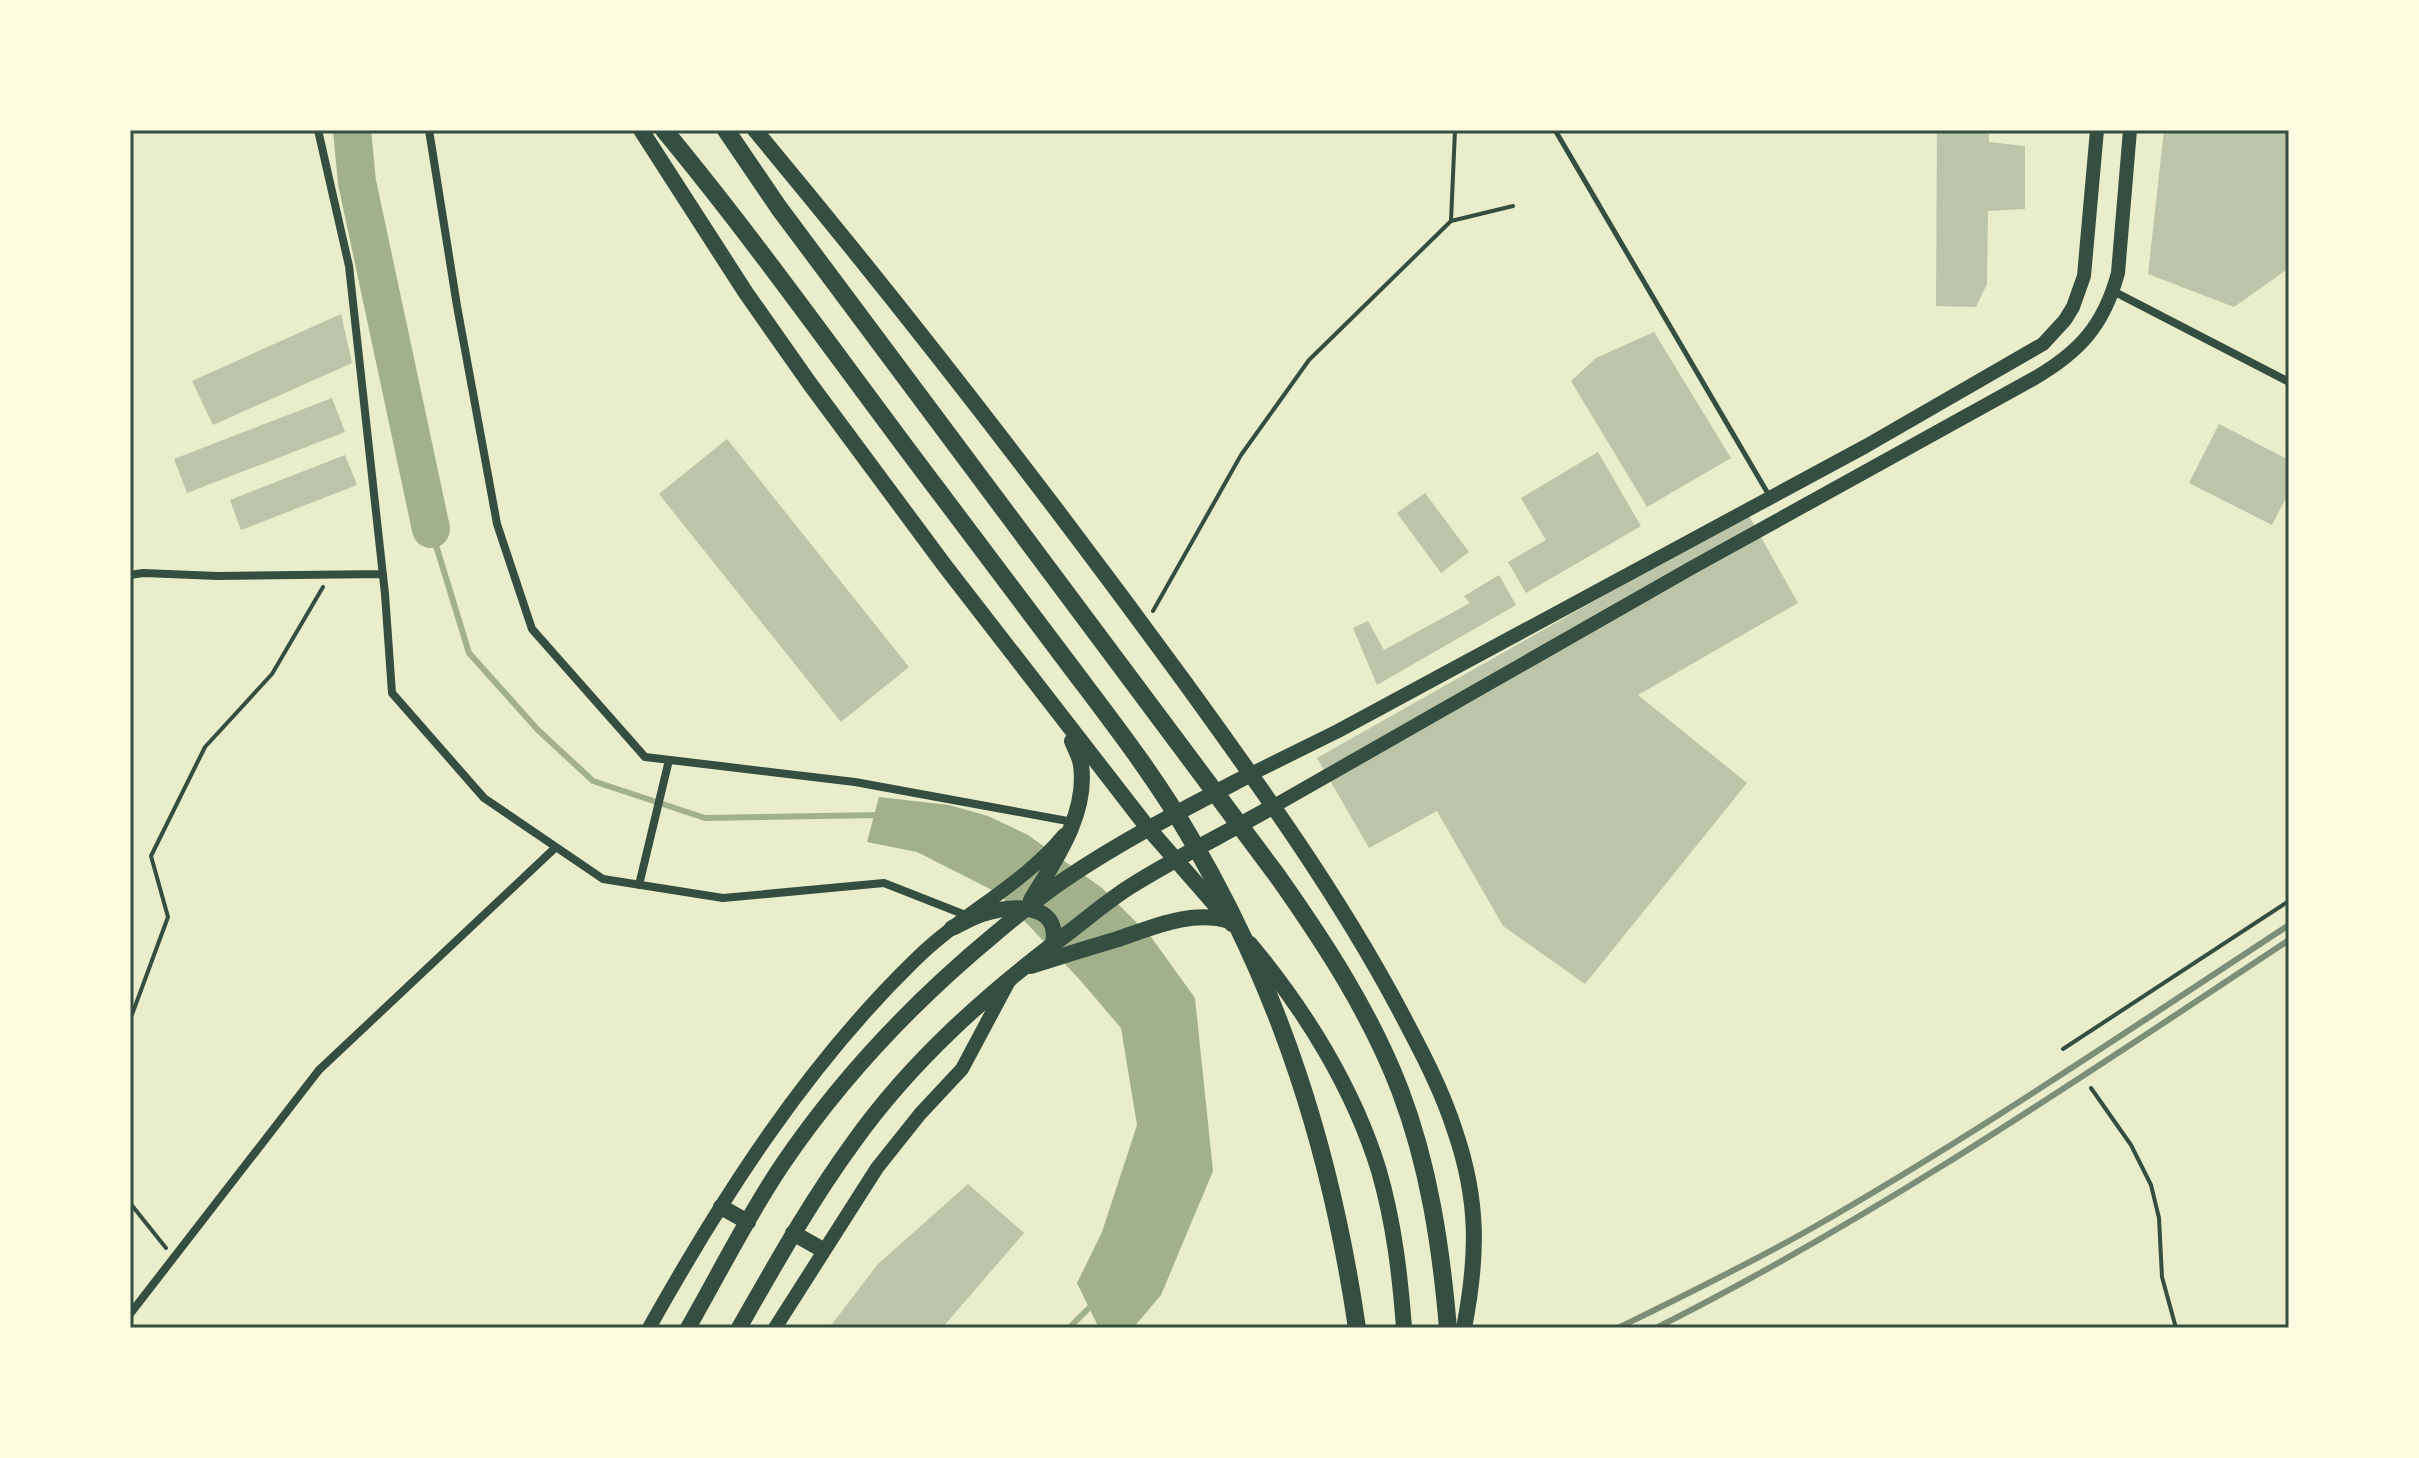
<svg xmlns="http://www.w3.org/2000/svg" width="2419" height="1458" font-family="'Asap Condensed',sans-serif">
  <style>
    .water { fill: #a3b18a }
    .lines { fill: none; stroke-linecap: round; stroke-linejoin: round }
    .stream { stroke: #a3b18a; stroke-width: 6 }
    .river { stroke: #a3b18a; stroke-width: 38 }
    .building { fill: #bcc5a7 }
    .path { stroke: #344e41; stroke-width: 4 }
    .service { stroke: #344e41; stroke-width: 5 }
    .minor { stroke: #344e41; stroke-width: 8 }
    .tertiary { stroke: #344e41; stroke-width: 14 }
    .primary { stroke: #344e41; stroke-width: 16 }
    .trunk { stroke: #344e41; stroke-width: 18 }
    .rail { stroke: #7c8e77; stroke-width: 6 }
    .neatline { fill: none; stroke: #344e41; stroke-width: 3 }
  </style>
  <rect width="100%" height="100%" fill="#e9edc9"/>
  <path class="water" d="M879,797L949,805L988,816L1028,835L1102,888L1151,937L1195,998L1213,1171L1161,1295L1133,1328H1099L1077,1283L1102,1232L1137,1125L1121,1028L1080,980L998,893L917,852L867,842Z"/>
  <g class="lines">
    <path class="stream" d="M431,529L469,653L538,730L593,781L705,818L881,815
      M1069,1328L1092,1305"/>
    <path class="river" d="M352,130L357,182L431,529"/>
  </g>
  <path class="building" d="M1937,130H1989V142L2025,146V209L1988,211L1987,284L1976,307L1936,306Z
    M2164,130H2289V268L2234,307L2148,274Z
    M341,314L352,363L213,425L192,381Z
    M1654,332L1731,458L1647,507L1571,381L1596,358Z
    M332,398L345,432L187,493L174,459Z
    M2219,424L2289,460V492L2272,525L2189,483Z
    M727,439L909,667L841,722L659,494Z
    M1598,452L1641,526L1526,593L1508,562L1546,540L1521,498Z
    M345,455L357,485L241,530L230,500Z
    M1425,493L1469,552L1441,573L1397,513Z
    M1748,514L1798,603L1638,695L1747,783L1585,984L1503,926L1437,811L1369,848L1317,758Z
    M1499,575L1516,605L1377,685L1353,628L1368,621L1384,650L1470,603L1464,596Z
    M968,1184L1024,1233L942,1328H829L878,1264Z"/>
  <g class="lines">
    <path class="path" d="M1451,221L1513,206
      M1153,611L1241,455L1309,360L1451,221L1455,130
      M130,1020L168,917L151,856L205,747L272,674L323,587
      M2063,1049L2289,901
      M2091,1088L2131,1145L2151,1185L2159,1218L2162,1277L2176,1328
      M130,1203L166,1248"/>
    <path class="service" d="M1555,130L1770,497"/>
    <path class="minor" d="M318,130L349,266L385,594L392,693L484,798L603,879L723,898L884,883L968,916
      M429,130L457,306L497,524L532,629L645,757L855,782L1073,822
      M2113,291L2289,382
      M130,575L143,573L218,576L383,574
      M639,885L669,760
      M130,1314L319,1070L556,847"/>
    <path class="tertiary" d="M1251,774L1338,731L1866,446L2043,344L2065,320L2073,307L2084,276L2097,130
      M1274,806L1693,567L2033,379C2080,352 2104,325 2118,273L2130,130
      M649,1328C723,1196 806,1066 915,960C961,914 1023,885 1064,835
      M775,1328L877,1168L920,1114L962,1069L1009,981"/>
    <path class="primary" d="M641,130L746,293L810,384L945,566L1148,828L1232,924
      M755,130C905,310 1048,495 1186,684C1262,789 1337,893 1398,1007C1419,1047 1441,1087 1455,1131C1479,1201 1478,1256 1464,1328
      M1031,900C1055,860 1088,814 1081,765C1080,757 1075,749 1072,741
      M952,928C961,924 972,917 982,914C1009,906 1061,900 1053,944
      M1250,944C1305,1010 1354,1089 1379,1171C1394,1223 1400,1275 1404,1328
      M1031,966C1059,957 1087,948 1115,940C1151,928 1191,909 1230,921
      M721,1207L748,1222
      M793,1233L823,1250
      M688,1328C719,1274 747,1217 782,1165C841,1078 914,1001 995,934C1018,915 1041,895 1067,878C1125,839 1188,807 1251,774
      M739,1328C775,1265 810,1202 853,1143C912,1060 988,993 1068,933C1089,917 1110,899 1131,886C1177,857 1227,833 1274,806"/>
    <path class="trunk" d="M664,130C760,246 846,369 937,489C984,551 1031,613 1077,675C1117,728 1157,780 1190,837C1281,992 1331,1151 1357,1328
      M726,130L779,208L1276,874C1324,942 1370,1012 1400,1090C1429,1166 1441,1247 1448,1328"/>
    <path class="rail" d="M1618,1328C1681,1297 1745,1266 1807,1231C1972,1137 2130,1029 2289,925
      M1656,1328C1877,1217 2083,1076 2289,940"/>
  </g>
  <rect width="2419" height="1458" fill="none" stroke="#fefae0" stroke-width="264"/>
  <rect x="132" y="132" width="2155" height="1194" class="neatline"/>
</svg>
